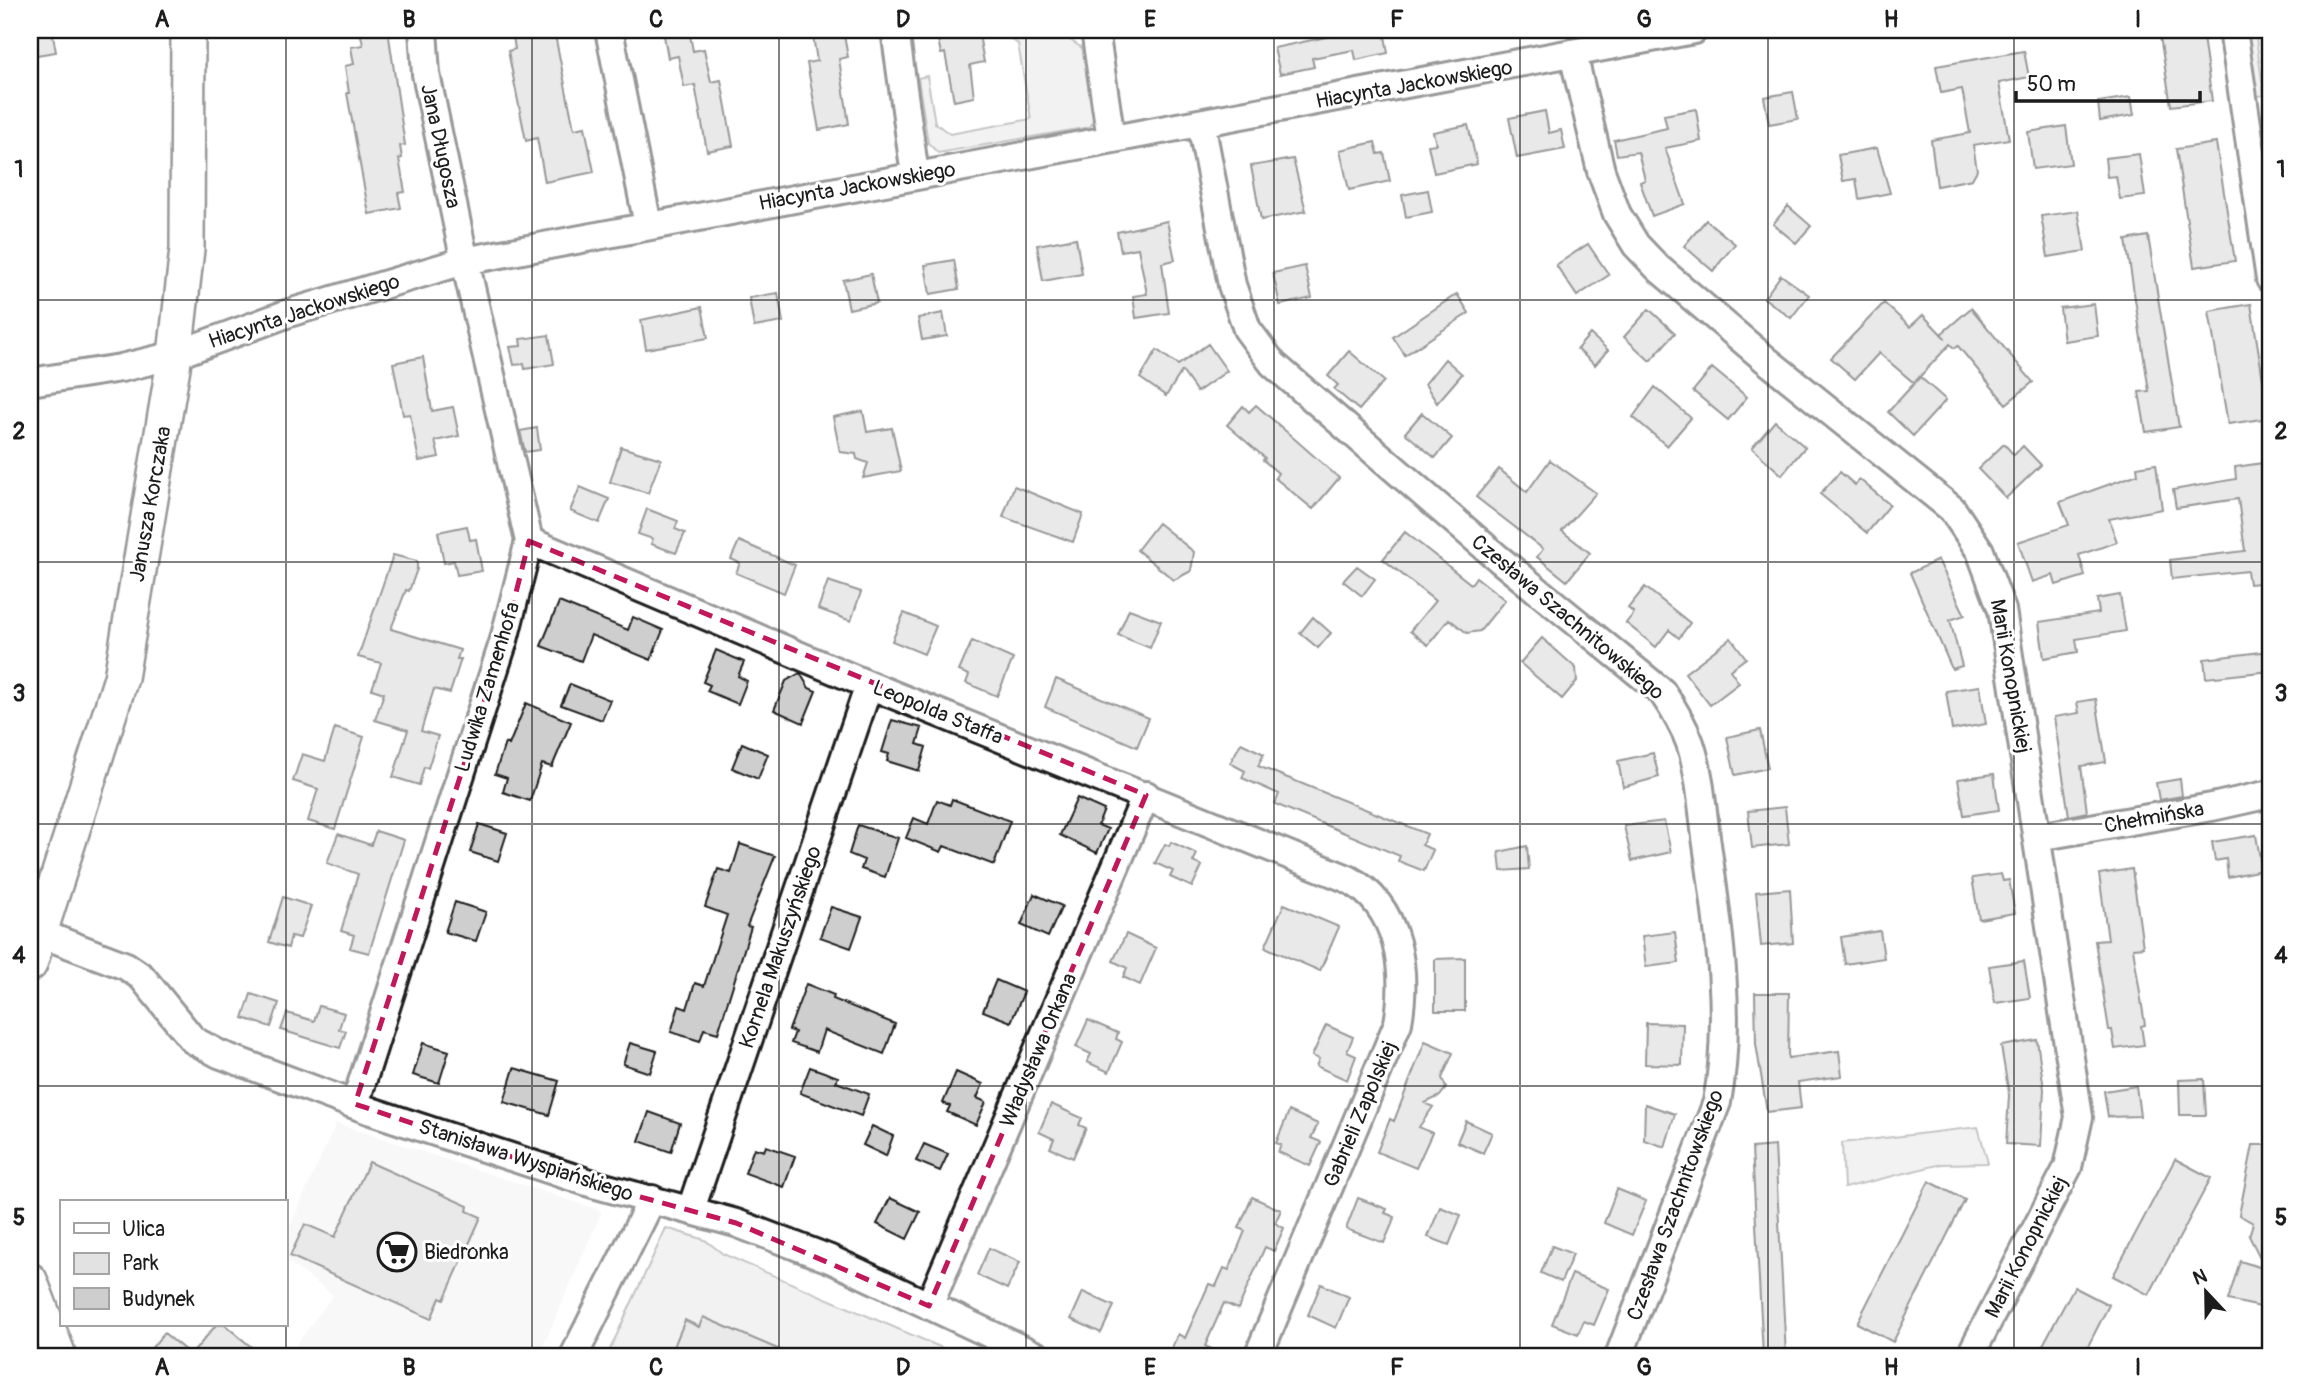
<svg xmlns="http://www.w3.org/2000/svg" width="2300" height="1386" font-family="Pangolin,sans-serif">
  <style>
    .built { fill: #f0f0f0 }
    .green { fill: #e2e2e2; stroke: #7f7f7f; stroke-width: 2 }
    .building { fill: #cecece; stroke: #1c1c1c; stroke-width: 2 }
    .lines { fill: none; stroke-linecap: round; stroke-linejoin: round }
    .minor-casing { stroke: #1c1c1c; stroke-width: 32 }
    .tertiary-casing { stroke: #1c1c1c; stroke-width: 38 }
    .minor { stroke: #fff; stroke-width: 26 }
    .tertiary { stroke: #fff; stroke-width: 33 }
    .tram { stroke: #1c1c1c; stroke-width: 2 }
    .marked { fill: none; stroke: #c2185b; stroke-width: 5; stroke-dasharray: 14 9; stroke-linejoin: round }
    .grid { fill: none; stroke: #1c1c1c; stroke-width: 2; stroke-opacity: 0.55 }
    .labels { text-anchor: middle; stroke-width: 6; stroke-linejoin: round; paint-order: stroke }
    .street-label { font-size: 21px; fill: #1c1c1c; stroke: #fff }
    .poi-label { font-size: 21px; fill: #1c1c1c; stroke: #fff; text-anchor: start }
    .neatline { fill: none; stroke: #1c1c1c; stroke-width: 2.5 }
    .grid-label { font-size: 23px; text-anchor: middle; font-weight: bold; fill: #1c1c1c }
  </style>
  <rect width="100%" height="100%" fill="#fff"/>
  <filter id="ink" filterUnits="userSpaceOnUse"><feTurbulence type="fractalNoise" baseFrequency=".0143" numOctaves="2"/><feDisplacementMap in="SourceGraphic" scale="14" xChannelSelector="R" yChannelSelector="G"/><feConvolveMatrix kernelMatrix="1 2 1 2 8 2 1 2 1" color-interpolation-filters="sRGB"/></filter>
  <g filter="url(#ink)">
    <path class="built" d="M336,1123L602,1211L539,1356H306L295,1346L333,1295L285,1260V1237Z"/>
    <path class="green" d="M996,30H1055L1085,50C1088,72 1101,108 1090,127L938,153L928,143L918,78L927,76L935,123L950,134L1031,119L1018,44Z
      M2244,30H2255L2264,95L2254,97Z
      M1978,1127L1988,1163L1942,1164L1844,1188L1842,1143Z
      M666,1228L705,1240L723,1254L961,1356H607Z"/>
    <path class="building" d="M30,30H52L56,52L30,56Z
      M360,30H388L405,145L400,146L402,158L399,159L405,192L398,193L401,208L369,214L347,93H349L345,66L354,64L351,47L363,45Z
      M512,30H554L574,129L585,127L594,172L545,182L537,138L526,141L508,51L515,49Z
      M663,30H689L693,51L704,49L711,82L721,80L733,146L707,151L695,85L684,87L678,56L668,58Z
      M812,30H843L848,57L839,59L849,124L819,130L807,63L817,61Z
      M936,30H961L963,38L979,35L984,62L970,65L974,97L954,101L945,53L941,54Z
      M1335,30H1384L1388,53L1356,60L1354,50L1312,58L1314,67L1280,74L1274,48L1336,35Z
      M2159,30H2202L2212,101L2171,106Z
      M2024,51L2029,77L1999,83L2009,139L1973,145L1977,170L1972,179L1937,186L1931,140L1970,133L1962,89L1941,93L1936,66Z
      M1793,92L1798,119L1769,124L1764,97Z
      M2131,97L2134,115L2100,121L2098,102Z
      M1696,109L1701,141L1665,148L1685,204L1652,216L1640,182L1645,180L1638,152L1617,155L1614,140L1667,128L1664,115Z
      M1545,111L1549,133L1561,130L1565,149L1517,158L1509,118Z
      M1468,125L1477,164L1434,173L1428,145L1436,144L1433,132Z
      M2066,126L2071,164L2033,169L2028,132Z
      M1375,142L1378,154L1384,153L1390,181L1349,190L1340,150Z
      M2216,143L2235,261L2194,267L2176,149Z
      M1877,148L1890,193L1859,199L1856,179L1843,181L1838,155Z
      M2139,154L2145,196L2120,199L2116,176L2107,177L2105,158Z
      M1293,159L1306,211L1261,220L1251,166Z
      M1428,190L1432,212L1406,217L1402,195Z
      M1788,206L1811,226L1796,243L1773,224Z
      M2078,211L2085,251L2048,257L2041,216Z
      M1706,220L1735,244L1713,271L1684,246Z
      M1167,221L1175,260L1162,263L1169,313L1136,318L1133,296L1147,294L1138,248L1121,251L1117,232Z
      M2148,236L2179,427L2146,432L2139,392L2149,391L2126,240Z
      M1076,238L1082,274L1043,281L1037,245Z
      M1588,244L1609,275L1577,296L1556,265Z
      M954,260L959,289L930,294L925,265Z
      M1305,266L1312,298L1280,305L1273,273Z
      M871,274L877,303L849,309L843,280Z
      M1781,275L1809,295L1791,318L1764,298Z
      M778,293L783,322L754,327L749,298Z
      M1457,294L1469,313L1405,355L1393,337Z
      M1884,303L1910,327L1923,315L1946,339L1941,334L1971,308L2033,382L2006,404L1958,346L1954,348L1950,344L1914,383L1879,353L1855,379L1831,358Z
      M2094,304L2098,336L2064,341L2060,308Z
      M2251,304L2269,418L2228,424L2209,311Z
      M702,307L708,338L646,349L641,320Z
      M1649,309L1675,333L1650,361L1624,337Z
      M943,313L947,336L922,340L918,318Z
      M1590,334L1608,350L1595,365L1577,349Z
      M549,335L554,364L525,369L524,364L514,365L510,347L521,346L520,339Z
      M1208,344L1227,371L1197,392L1182,371L1166,396L1140,378L1157,350L1178,365Z
      M1349,351L1384,381L1359,410L1334,389L1338,385L1328,376Z
      M423,357L432,411L453,407L459,436L435,441L439,457L419,461L410,414L403,415L393,363Z
      M1445,359L1462,374L1437,403L1425,384Z
      M1712,368L1747,397L1728,420L1693,391Z
      M1920,377L1946,400L1913,436L1888,412Z
      M1655,387L1691,418L1667,446L1633,417Z
      M1256,405L1339,478L1313,509L1275,478L1278,473L1263,460L1265,458L1227,425L1243,406L1249,412Z
      M863,411L867,432L892,428L901,471L863,478L868,463L857,459L856,454L840,452L833,417Z
      M1422,413L1452,438L1435,458L1405,433Z
      M1775,421L1805,447L1782,475L1752,448Z
      M537,428L540,450L525,452L520,431Z
      M2004,444L2014,455L2023,446L2041,465L2006,498L1978,469Z
      M621,447L661,459L648,493L610,482Z
      M1550,460L1596,493L1562,531L1590,553L1567,581L1537,557L1543,549L1476,497L1499,469L1527,492Z
      M2270,462V582L2249,584L2247,571L2172,579L2170,560L2245,551L2238,499L2176,508L2173,490L2236,479L2235,467Z
      M2156,464L2162,509L2109,519L2117,542L2079,555L2085,576L2056,585L2053,575L2032,582L2018,542L2069,525L2060,502L2138,474L2137,467Z
      M1840,472L1855,485L1859,479L1890,505L1867,533L1820,494Z
      M1014,486L1083,514L1073,542L1003,517Z
      M580,487L609,499L599,523L570,511Z
      M647,509L678,521L675,529L685,533L676,553L651,544L653,539L638,534Z
      M1158,523L1194,552L1191,571L1174,580L1137,550Z
      M467,526L470,540L476,539L482,571L457,575L454,561L444,563L438,532Z
      M1405,532L1471,584L1476,577L1505,600L1480,631L1467,633L1449,619L1428,645L1410,631L1435,601L1383,559Z
      M739,541L795,565L784,593L736,573L740,563L731,559Z
      M393,555L417,561V569L409,591L406,590L391,629L460,650L457,659H461L450,693L434,689L421,731L438,736L428,768L424,767L419,785L393,777L408,730L375,720L384,693L372,689L381,663L358,657Z
      M1938,560L1965,615L1950,620L1962,666L1952,669L1910,573Z
      M1357,566L1375,579L1362,596L1343,581Z
      M828,581L861,592L851,621L818,609Z
      M1645,587L1690,623L1679,638L1669,630L1656,647L1626,623L1634,613L1628,608Z
      M2120,595L2126,631L2076,639L2078,652L2044,658L2039,622L2099,613L2097,599Z
      M559,602L628,630L633,617L663,630L651,660L591,635L581,661L541,646Z
      M1129,609L1161,621L1150,648L1118,635Z
      M904,613L936,626L924,654L892,641Z
      M1313,617L1331,633L1318,648L1300,633Z
      M1542,638L1576,668L1577,681L1562,699L1520,663Z
      M1731,638L1746,658L1730,670L1739,683L1710,705L1685,673Z
      M972,641L1013,659L997,696L966,683L969,675L959,671Z
      M716,650L744,662L738,676L747,681L738,704L707,691L710,685L703,682Z
      M2270,651V671L2206,678L2204,659Z
      M800,673L809,688L816,691L803,723L774,710L786,681Z
      M1056,679L1149,718L1137,747L1045,707Z
      M570,684L610,700L602,720L561,705Z
      M1980,686L1986,724L1952,730L1946,691Z
      M2096,699L2106,762L2081,766L2087,812L2069,816L2054,717L2079,713L2077,702Z
      M526,703L571,722L552,767L542,764L530,801L503,792L507,778L495,774L505,743L509,745Z
      M892,720L922,728L917,744L926,747L919,771L887,761L889,754L882,752Z
      M335,728L364,737L335,829L308,821L318,789L293,781L302,754L325,761Z
      M1760,730L1768,768L1735,775L1727,737Z
      M742,743L768,754L758,779L732,768Z
      M1241,743L1264,754L1258,766L1427,834L1422,845L1433,850L1424,871L1398,861L1400,856L1275,804L1279,794L1242,778L1245,771L1230,763Z
      M1653,753L1659,777L1623,787L1618,761Z
      M1994,774L1999,810L1964,815L1958,779Z
      M2180,779L2182,796L2159,800L2156,783Z
      M1077,798L1104,810L1098,825L1108,829L1097,853L1060,835Z
      M952,799L1010,821L994,865L944,846L941,852L906,838L914,818L928,824L937,800L950,805Z
      M1785,807L1789,844L1752,848L1748,811Z
      M1664,821L1671,852L1632,861L1624,826Z
      M479,824L507,833L498,861L470,852Z
      M858,825L898,838L885,877L861,869L864,860L849,854Z
      M376,831L404,840L369,953L350,948L354,935L341,931L358,874L327,863L338,834L371,845Z
      M2256,835L2262,870L2228,877L2226,859L2215,861L2212,842Z
      M1171,842L1197,854L1193,862L1202,866L1192,887L1170,877L1173,871L1155,863L1165,844L1169,846Z
      M740,844L775,856L747,926L751,927L718,1033L704,1029L700,1041L671,1032L679,1006L687,1009L695,983L704,986L727,915L705,907L718,869L731,873Z
      M1527,846L1529,869L1501,871L1499,852Z
      M2132,869L2143,947L2133,948L2145,1025L2141,1026L2144,1045L2115,1049L2112,1030H2109L2095,941L2108,940L2099,874Z
      M2001,874L2003,881L2009,880L2015,913L1979,919L1972,878Z
      M1790,889L1793,943L1761,946L1756,892Z
      M1034,894L1062,906L1048,937L1021,925Z
      M283,897L311,906L300,938L291,936L288,948L269,942Z
      M455,902L486,912L476,941L445,932Z
      M1284,904L1339,927L1320,971L1265,947Z
      M831,907L862,917L851,948L820,937Z
      M1880,931L1884,958L1845,964L1841,937Z
      M1675,932L1679,963L1646,967L1642,936Z
      M1126,934L1156,948L1140,985L1123,977L1127,968L1113,961Z
      M1465,958V1011H1435V959Z
      M2024,961L2030,998L1995,1003L1989,966Z
      M996,980L1024,992L1011,1022L983,1011Z
      M806,984L834,995L833,999L895,1024L884,1054L824,1030L817,1052L791,1043L795,1032L789,1030Z
      M1755,993H1789L1788,1058L1839,1051L1842,1076L1798,1082L1801,1108L1767,1112L1756,1044Z
      M251,994L279,1003L271,1027L243,1018Z
      M319,1006L344,1013L339,1029L346,1031L340,1048L281,1030L287,1013L314,1021Z
      M1088,1020L1118,1033L1116,1039L1122,1042L1109,1072L1087,1062L1091,1054L1076,1047Z
      M1646,1023L1683,1024L1682,1065L1645,1064Z
      M1326,1025L1353,1037L1347,1052L1356,1056L1347,1080L1316,1066L1319,1059L1312,1056Z
      M2037,1040L2044,1089L2041,1146L2006,1144L2009,1095L2001,1046Z
      M1425,1041L1453,1053L1442,1078L1446,1088L1440,1096L1425,1103L1433,1107L1419,1127L1432,1133L1416,1168L1377,1152L1390,1119L1394,1121Z
      M423,1043L449,1051L439,1083L413,1075Z
      M630,1043L657,1051L650,1073L623,1064Z
      M810,1067L838,1077L836,1082L869,1094L861,1116L800,1093Z
      M514,1068L559,1081L549,1115L504,1102Z
      M956,1072L983,1084L977,1098L986,1102L976,1125L947,1112L950,1106L943,1103Z
      M2204,1079L2206,1115H2180L2179,1080Z
      M2136,1086L2140,1116L2108,1117L2104,1091Z
      M1051,1104L1082,1118L1079,1125L1086,1128L1073,1158L1050,1148L1054,1139L1039,1132Z
      M1645,1104L1675,1114L1665,1147L1644,1140Z
      M1289,1111L1318,1124L1311,1138L1321,1142L1310,1166L1278,1152L1281,1145L1276,1143Z
      M649,1112L680,1123L671,1152L639,1141Z
      M1466,1121L1492,1133L1483,1153L1457,1142Z
      M872,1126L893,1136L886,1156L863,1145Z
      M924,1144L948,1154L940,1171L916,1161Z
      M2253,1145H2270V1309L2228,1300L2240,1261L2266,1269L2249,1236L2253,1223L2239,1215Z
      M766,1146L795,1156L784,1187L745,1173L754,1148L764,1151Z
      M1775,1146L1786,1356H1763L1752,1148Z
      M2175,1159L2211,1178L2149,1295L2113,1276Z
      M369,1162L468,1206L467,1211L481,1217L444,1300L440,1298L431,1319L290,1256L305,1224L335,1237Z
      M1929,1181L1965,1200L1893,1342L1857,1323Z
      M1617,1189L1646,1201L1632,1235L1604,1223Z
      M1252,1197L1281,1210L1275,1223L1284,1228L1274,1251L1265,1247L1238,1309L1224,1303L1205,1346L1227,1356H1168L1178,1334L1185,1338L1209,1284L1216,1286L1224,1268L1229,1270L1245,1231L1239,1228Z
      M890,1198L920,1212L907,1239L877,1224Z
      M1358,1198L1387,1209L1385,1213L1395,1217L1384,1243L1346,1229Z
      M1440,1207L1461,1215L1449,1245L1428,1237Z
      M1552,1246L1573,1254L1561,1282L1541,1273Z
      M989,1248L1020,1262L1007,1289L977,1275Z
      M1572,1274L1609,1289L1594,1325L1584,1321L1578,1334L1552,1324Z
      M1321,1284L1349,1297L1336,1328L1308,1315Z
      M2074,1287L2109,1305L2083,1356H2037Z
      M1083,1292L1114,1306L1101,1333L1071,1319Z
      M703,1317L794,1356H670L685,1320L699,1327Z
      M216,1325H225L262,1356H145L164,1333L191,1355Z"/>
    <g class="lines">
      <defs>
        <path id="minor" d="M609,30L648,225
          M895,30L915,175
          M1095,30L1111,139
          M2233,30L2270,279
          M1573,54L1601,171L1617,214L1636,245L1658,268L1765,359L1952,509L1980,551L2002,610L2079,1117L2068,1167L1970,1356
          M1201,123L1232,285L1247,329L1273,364L1499,559L1662,692C1673,708 1683,724 1690,743C1700,773 1702,806 1706,837C1718,922 1733,1018 1717,1102L1619,1356
          M30,382L121,368L175,355L289,313L464,261L1694,30
          M529,541L869,685L1348,879C1400,906 1407,972 1398,1023L1258,1356
          M2038,837L2212,807L2270,794
          M39,933L126,966L142,977L193,1040L219,1054L371,1111L593,1184L736,1223L830,1259L1037,1356
          M355,1104L504,640L529,541L462,248L426,74L423,30
          M691,1209L869,685
          M929,1306L1146,795
          M574,1356L652,1199"/>
        <path id="tertiary" d="M30,964L121,678L175,355L187,249L188,30
          M30,1280L59,1356"/>
      </defs>
      <use href="#minor" class="minor-casing"/>
      <use href="#tertiary" class="tertiary-casing"/>
      <use href="#minor" class="minor"/>
      <use href="#tertiary" class="tertiary"/>
      <path class="tram" d="M2259,30L2270,103"/>
    </g>
  </g>
  <path d="M0 0H2300V1386H0ZM529,541L1146,795L929,1306L736,1223L593,1184L355,1104L504,640Z" fill="#fff" fill-opacity=".55" fill-rule="evenodd"/>
  <path class="marked" d="M529,541L1146,795L929,1306L736,1223L593,1184L355,1104L504,640Z"/>
  <path class="grid" d="M286,30V1356M532,30V1356M779,30V1356M1026,30V1356M1274,30V1356M1520,30V1356M1768,30V1356M2014,30V1356M30,300H2270M30,562H2270M30,824H2270M30,1086H2270"/>
  <defs>
    <symbol id="supermarket-ring" viewBox="-11 -11 22 22"><circle r="9.5" fill="#fff" stroke="#1c1c1c" stroke-width="1.5"/><path d="M-6-5.5h2.5l.6 2H6L4.5 2H-2.5L-4.4-4H-6ZM-1.5 3.2a1.3 1.3 0 1 0 .1 0ZM3 3.2a1.3 1.3 0 1 0 .1 0Z" fill="#1c1c1c"/></symbol>
  </defs>
  <g fill-rule="evenodd">
    <use href="#supermarket-ring" x="375" y="1230" width="44" height="44"/>
  </g>
  <g class="labels">
    <g class="street-label">
      <text transform="translate(1414 84) rotate(-10)" y="7">Hiacynta Jackowskiego</text>
      <text transform="translate(441 146) rotate(78)" y="7">Jana Długosza</text>
      <text transform="translate(857 186) rotate(-10)" y="7">Hiacynta Jackowskiego</text>
      <text transform="translate(304 311) rotate(-18)" y="7">Hiacynta Jackowskiego</text>
      <text transform="translate(150 504) rotate(-80)" y="7">Janusza Korczaka</text>
      <text transform="translate(1568 617) rotate(40)" y="7">Czesława Szachnitowskiego</text>
      <text transform="translate(2011 676) rotate(80)" y="7">Marii Konopnickiej</text>
      <text transform="translate(487 687) rotate(-73)" y="7">Ludwika Zamenhofa</text>
      <text transform="translate(938 712) rotate(22)" y="7">Leopolda Staffa</text>
      <text transform="translate(2154 817) rotate(-10)" y="7">Chełmińska</text>
      <text transform="translate(780 947) rotate(-71)" y="7">Kornela Makuszyńskiego</text>
      <text transform="translate(1038 1050) rotate(-67)" y="7">Władysława Orkana</text>
      <text transform="translate(1360 1114) rotate(-67)" y="7">Gabrieli Zapolskiej</text>
      <text transform="translate(526 1160) rotate(18)" y="7">Stanisława Wyspiańskiego</text>
      <text transform="translate(1675 1205) rotate(-70)" y="7">Czesława Szachnitowskiego</text>
      <text transform="translate(2026 1247) rotate(-63)" y="7">Marii Konopnickiej</text>
    </g>
    <g class="poi-label">
      <text x="424" y="1259">Biedronka</text>
    </g>
  </g>
  <rect width="2300" height="1386" fill="none" stroke="#fff" stroke-width="77"/>
  <rect x="60" y="1200" width="228" height="126" fill="#ffffff" stroke="#a4a4a4" stroke-width="2"/>
  <rect x="74" y="1223" width="35" height="10" fill="#ffffff" stroke="#a4a4a4" stroke-width="2"/>
  <text x="122" y="1236" font-size="21" fill="#1c1c1c">Ulica</text>
  <rect x="74" y="1253" width="35" height="21" fill="#e2e2e2" stroke="#a4a4a4" stroke-width="2"/>
  <text x="122" y="1270" font-size="21" fill="#1c1c1c">Park</text>
  <rect x="74" y="1288" width="35" height="21" fill="#cecece" stroke="#a4a4a4" stroke-width="2"/>
  <text x="122" y="1306" font-size="21" fill="#1c1c1c">Budynek</text>
  <g transform="translate(2206 1292) rotate(338)" stroke="#ffffff" stroke-width="5" paint-order="stroke">
  <path d="M0-5L12 26L0 18L-12 26Z" fill="#1c1c1c"/>
  <text y="-10" font-size="19" font-weight="bold" text-anchor="middle" fill="#1c1c1c">N</text>
  </g>
  <path d="M2016 91v10h184v-10" fill="none" stroke="#1c1c1c" stroke-width="3.5"/>
  <text x="2027" y="91" font-size="21" fill="#1c1c1c" stroke="#ffffff" stroke-width="5" paint-order="stroke">50 m</text>
  <rect x="38" y="38" width="2224" height="1310" class="neatline"/>
  <g class="grid-label">
    <text x="162" y="27">A</text>
    <text x="409" y="27">B</text>
    <text x="656" y="27">C</text>
    <text x="903" y="27">D</text>
    <text x="1150" y="27">E</text>
    <text x="1397" y="27">F</text>
    <text x="1644" y="27">G</text>
    <text x="1891" y="27">H</text>
    <text x="2138" y="27">I</text>
    <text x="19" y="177">1</text>
    <text x="2281" y="177">1</text>
    <text x="19" y="439">2</text>
    <text x="2281" y="439">2</text>
    <text x="19" y="701">3</text>
    <text x="2281" y="701">3</text>
    <text x="19" y="963">4</text>
    <text x="2281" y="963">4</text>
    <text x="19" y="1225">5</text>
    <text x="2281" y="1225">5</text>
    <text x="162" y="1375">A</text>
    <text x="409" y="1375">B</text>
    <text x="656" y="1375">C</text>
    <text x="903" y="1375">D</text>
    <text x="1150" y="1375">E</text>
    <text x="1397" y="1375">F</text>
    <text x="1644" y="1375">G</text>
    <text x="1891" y="1375">H</text>
    <text x="2138" y="1375">I</text>
  </g>
</svg>
